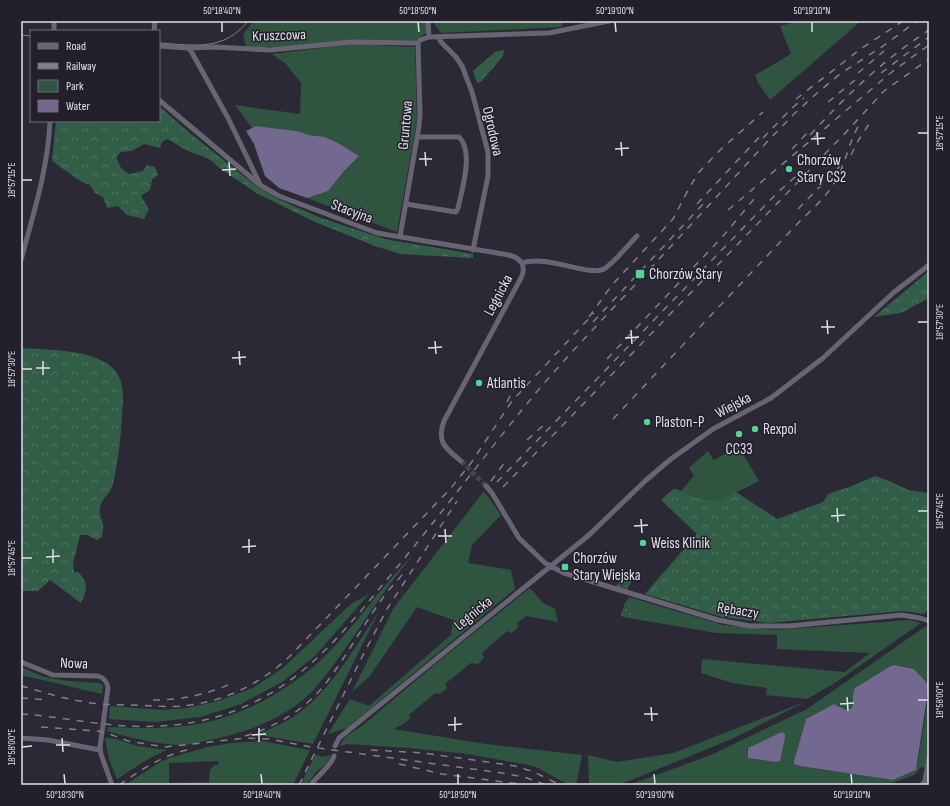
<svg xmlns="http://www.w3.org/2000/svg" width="950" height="806" font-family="'Sofia Sans Condensed',sans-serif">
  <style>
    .green { fill: #2f5541; fill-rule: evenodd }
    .forest { fill: url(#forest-crowns) }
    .park { fill: url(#park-dots) }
    .water { fill: #736890 }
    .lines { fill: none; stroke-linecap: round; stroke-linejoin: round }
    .minor-tunnel { stroke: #474451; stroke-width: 5; stroke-dasharray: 5 2.5; stroke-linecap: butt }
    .minor { stroke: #686473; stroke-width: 5 }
    .tram { stroke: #827f8a; stroke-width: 1 }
    .rail { stroke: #827f8a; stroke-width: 1.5; stroke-dasharray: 7 7; stroke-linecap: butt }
    .ticks { fill: none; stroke: #e1dfe8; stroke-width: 1.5 }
    .poi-dot { fill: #54d395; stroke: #231f2b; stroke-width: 1.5 }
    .labels { text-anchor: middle; stroke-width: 3; stroke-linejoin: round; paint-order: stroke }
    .street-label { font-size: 15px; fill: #e1dfe8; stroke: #231f2b }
    .poi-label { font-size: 15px; fill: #e1dfe8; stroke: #231f2b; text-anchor: start }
    .neatline { fill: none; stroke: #e1dfe8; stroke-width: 1.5 }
    .ticks-label { font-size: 10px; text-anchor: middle; fill: #e1dfe8 }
  </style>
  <defs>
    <pattern id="forest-crowns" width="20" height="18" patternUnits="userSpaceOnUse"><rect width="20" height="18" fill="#325d46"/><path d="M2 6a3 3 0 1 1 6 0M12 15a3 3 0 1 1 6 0" fill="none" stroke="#4f7461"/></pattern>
    <pattern id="park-dots" width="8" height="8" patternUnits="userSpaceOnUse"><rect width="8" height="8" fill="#2f5541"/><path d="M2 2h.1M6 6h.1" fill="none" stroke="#4d6d5c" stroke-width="1.8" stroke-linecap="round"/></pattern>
  </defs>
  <rect width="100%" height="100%" fill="#2c2936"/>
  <path class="green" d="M254,21H427V33L415,40H354L291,47H246L243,34Z
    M432,21H563L562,27L441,33Z
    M800,21H861L770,100L758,83L755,75L771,66L791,54L780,26Z
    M353,44L415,47L417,119L397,232L307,198L328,191L345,170L359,156L340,144L325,137L309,135L297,131L256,126L252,128L235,105L300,114L301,83L286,64L272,54Z
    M738,446L759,481L719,501L695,497L681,491L694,476L689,468L708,451L714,460Z
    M484,491L501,515L472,545L468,563L511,570L515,589L347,728L328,734L350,699L369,706L451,635L453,620L417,607L369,677L352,692L393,609Z
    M414,554C378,595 352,644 317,686C289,718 246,733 205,741C198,742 189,745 181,745C156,744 131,738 107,731L108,727C139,728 171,730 202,723C244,715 291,689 322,659C355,627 380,587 414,554Z
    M530,588L543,603L555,609L558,622L527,616L517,623L519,626L512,633L507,631L482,653L484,658L478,664L471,663L445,684L447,688L440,694L435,693L409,715L411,718L402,725L393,729L486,744L582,755L576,785H569L534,766L468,754L408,748L347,744L340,746C344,734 358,730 367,722C420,676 475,632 530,588Z
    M369,594L315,656L282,682L241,704L200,717L155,722L109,719L110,706L162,710L187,708L218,701L253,688L283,668L351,604Z
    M629,597L723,625L775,630L910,620L921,623L835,683L807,699L766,695L767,688L732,683L701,673L702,659L845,672L870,653L777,649V635L716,633L623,617L621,615L625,603Z
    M379,611L313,744L265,736H254C267,730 281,725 293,717C329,694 356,646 379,611Z
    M926,626L929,628V685C915,670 915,668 895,665L853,695V706L851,709L846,710L834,704L806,719L794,761L800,766L893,780L914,771L917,767L929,691V747L925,768L921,767L914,775L892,783V785H629L711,755L807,709ZM782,733L778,762L749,758L747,749L748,748Z
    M21,667L44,677L68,681L100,683L103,686L102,694L21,675Z
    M805,702L734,738L619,785H589L588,755L617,762L673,753Z
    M105,738L116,739L137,746L167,750L150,758L117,779L109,759Z
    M262,741L310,750L293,785H125L160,762L169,758L208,747L231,743ZM218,761L219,764C208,766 210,774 209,782L169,783V763Z
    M316,754L322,757L331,755L326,764L315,773L307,785H300Z"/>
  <path class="forest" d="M504,50L503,56L481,82L477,83L473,71L495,52Z
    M159,106L192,135L259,188L278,199L321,218L385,239L473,254V258L400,254L375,246L315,222L258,194L218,167C208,155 197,156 184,149C178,146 173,141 167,139L162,142L160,148L144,144L132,151L121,152L116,157L121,168L129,174L143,171L147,165L155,167L158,175L152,180L150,190L141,196L149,209L144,219L127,215L118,206L107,208L103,197L95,193L90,185L80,181L52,161L56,121H159Z
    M929,271V298L901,313L874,317Z
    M21,348C49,350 112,348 121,382C124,393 123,404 122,415C121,438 118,461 113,484C111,493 101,499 100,508C98,517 104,520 103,528C103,531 102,534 102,537L97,540L87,535H80L73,564L74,572H78C89,583 87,590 81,603L50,580L38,591H21V561H23L21,551Z
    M875,476L887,480L908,490L929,493V609L924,614L903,611L768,623L722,617L645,594L697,534L661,500L673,489H676L695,497L719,501L736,492L777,519L823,502L828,494L849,487Z"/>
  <path class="park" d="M624,572L633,578L627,591L616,587Z
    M625,603L630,605V607L635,608L632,616L629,615L628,617L621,615Z"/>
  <path class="water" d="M256,126L297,131L309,135L325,137L340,144L359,156L345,170L328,191L307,198L279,188L265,176L254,144L246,131Z
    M895,665L914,669L929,685L916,770L893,780L800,766L794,764V761L806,719L834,704L846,710L851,709C855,703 851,695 855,688L891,666Z
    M782,732L785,734V737L780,761L776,762L748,758V748Z"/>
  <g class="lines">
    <path class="minor-tunnel" d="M461,461L486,486"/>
    <path class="minor" d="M54,21V31
      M428,21L429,37
      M154,31L155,21
      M438,37L441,42L456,57L462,66L472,92L488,152V176L473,250
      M159,46L188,48L191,51L228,118L259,182
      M188,48L215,47L270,50L352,42L418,43
      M159,100L260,185L279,196L377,233L509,255C521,258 527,266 521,278L444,421C436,442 446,449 461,461
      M406,204L456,212L458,208C462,190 474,151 459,137H417
      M400,237L419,126L420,115L418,43L420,40L429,37L549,33L609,21
      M21,260C33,215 48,169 50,121
      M522,263C547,254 589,277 604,269C613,264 629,244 637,236
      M486,486L492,493L519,538L545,563L564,573L718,620L750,626H789L902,615L920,618L929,621
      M21,662L53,675L98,676C104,678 107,681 108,688L100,747L101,754L112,785
      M21,738L48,740L100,750
      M335,746L339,738L589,535L645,481L671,459L713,429L771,398L823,358L893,293L929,265
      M311,785C317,776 332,765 334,756
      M922,785L925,781L929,757"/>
    <path class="tram" d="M21,35L31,36
      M159,43C195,45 223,52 248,21"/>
    <path class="rail" d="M858,73L884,51
      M881,73L929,37
      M796,99L862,48L903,21
      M828,102L855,80
      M810,135C848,94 882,61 929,30
      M763,138L792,108L804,98
      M792,149L811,129
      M851,155L858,141L871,121
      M697,204L764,132
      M798,209L840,166
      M728,210L893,71L929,45
      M589,317L612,285L673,219L689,188L700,171L720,150L763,112
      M593,322L705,202
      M607,359L724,235L754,199
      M507,402L515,386
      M613,419L801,220C817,205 833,190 841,170C848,153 851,137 861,122
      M527,440L545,424
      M491,481L505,462
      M497,482L777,193L801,172
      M503,487L850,128L884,91L929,59
      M21,686C41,691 60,698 80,701C98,705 117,705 135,705C151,706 167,707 183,706C224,702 260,684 289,657L451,488L471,463L512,401L594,313
      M21,698L48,700
      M153,700C180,700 207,695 232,683
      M21,714C56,716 91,724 126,726C164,728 203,724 239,709C308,681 348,626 394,571C442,513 487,452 535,394C566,357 600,322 633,287C678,239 722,191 766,143L794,114L816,94L840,74L883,46L917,21
      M41,727L98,731L112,735L128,741L165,747L246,738L269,739L311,747L502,773L524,777L547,785
      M245,736C276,727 306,709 326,683C346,657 362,627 382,599C389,589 399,579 407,569
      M371,750L424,753L515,766L534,772L560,785
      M399,764L442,774L527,785
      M119,785C141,770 161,756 187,750
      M299,785L362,657L387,609L457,501"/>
  </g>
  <path class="ticks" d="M222,22V32M418,22L419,32M615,22L616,32M812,22V32M817,132L818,145M918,133H928M811,139L825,138M621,142L622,156M615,149L629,148M425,152L426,166M419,159H432M229,162L230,176M222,170L236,169M22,180H32M827,320L828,334M918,322H928M821,327H835M631,330L632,344M625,338L639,337M435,341L436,354M428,348L442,347M239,351L240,365M232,358L246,357M43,361V375M36,368H50M22,369H32M837,508L838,522M918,511H928M831,516L845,515M641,519L642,533M634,526L648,525M445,529L446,543M438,536H452M249,539V553M242,547L256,546M53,549V563M46,557L60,556M22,558H32M847,697L848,711M918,700H928M840,704L854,703M651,707L652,721M644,714H658M455,717V731M448,725L462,724M259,728V742M252,735L266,734M62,738L63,752M56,745H70M22,747L32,746M64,774L65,784M261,774L262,784M458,774V784M654,774L655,784M851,774L852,784"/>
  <g class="poi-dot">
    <circle cx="789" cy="169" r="4"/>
    <rect x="635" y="269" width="10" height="10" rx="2"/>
    <circle cx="479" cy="383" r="4"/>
    <circle cx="647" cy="422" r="4"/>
    <circle cx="755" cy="429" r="4"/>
    <circle cx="739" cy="434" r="4"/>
    <circle cx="643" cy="543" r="4"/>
    <rect x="561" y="563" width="8" height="8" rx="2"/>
  </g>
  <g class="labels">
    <g class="street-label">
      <text transform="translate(279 35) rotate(-2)" y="5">Kruszcowa</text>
      <text transform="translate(405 125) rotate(-85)" y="5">Gruntowa</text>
      <text transform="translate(493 131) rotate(77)" y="5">Ogrodowa</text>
      <text transform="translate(352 211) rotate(21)" y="5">Stacyjna</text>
      <text transform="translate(498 295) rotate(-62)" y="5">Legnicka</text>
      <text transform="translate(733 405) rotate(-28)" y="5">Wiejska</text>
      <text transform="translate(738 610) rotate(9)" y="5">Rębaczy</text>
      <text transform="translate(473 613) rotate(-39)" y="5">Legnicka</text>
      <text transform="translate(74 663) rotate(2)" y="5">Nowa</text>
    </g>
    <g class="poi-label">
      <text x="797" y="165">Chorzów<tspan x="797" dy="17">Stary CS2</tspan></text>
      <text x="649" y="279">Chorzów Stary</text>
      <text x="487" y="388">Atlantis</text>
      <text x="655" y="427">Plaston-P</text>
      <text x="763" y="434">Rexpol</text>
      <text x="739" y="454" text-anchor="middle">CC33</text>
      <text x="651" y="548">Weiss Klinik</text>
      <text x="573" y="563">Chorzów<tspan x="573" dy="17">Stary Wiejska</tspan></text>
    </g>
  </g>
  <rect width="950" height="806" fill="none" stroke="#231f2b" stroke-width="44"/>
  <rect x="30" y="30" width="130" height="92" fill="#231f2b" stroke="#6f6c77"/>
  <rect x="38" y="43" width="20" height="6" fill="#686473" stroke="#6f6c77"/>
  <text x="66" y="50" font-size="12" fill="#e1dfe8">Road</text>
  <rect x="38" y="63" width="20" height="6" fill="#827f8a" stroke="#6f6c77"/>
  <text x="66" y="70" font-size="12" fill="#e1dfe8">Railway</text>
  <rect x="38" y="80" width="20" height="12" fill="#2f5541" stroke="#6f6c77"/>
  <text x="66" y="90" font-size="12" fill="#e1dfe8">Park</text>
  <rect x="38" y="100" width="20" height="12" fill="#736890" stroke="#6f6c77"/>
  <text x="66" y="110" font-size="12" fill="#e1dfe8">Water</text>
  <rect x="22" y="22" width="906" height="762" class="neatline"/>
  <g class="ticks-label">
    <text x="222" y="14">50°18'40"N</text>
    <text x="418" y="14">50°18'50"N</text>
    <text x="615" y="14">50°19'00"N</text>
    <text x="812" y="14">50°19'10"N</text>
    <text transform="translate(939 133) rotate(-90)" y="4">18°57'15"E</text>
    <text transform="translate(11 180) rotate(-90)" y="4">18°57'15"E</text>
    <text transform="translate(939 322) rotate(-90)" y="4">18°57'30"E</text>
    <text transform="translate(11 369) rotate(-90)" y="4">18°57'30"E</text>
    <text transform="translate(939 511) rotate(-90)" y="4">18°57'45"E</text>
    <text transform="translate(11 558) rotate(-90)" y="4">18°57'45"E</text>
    <text transform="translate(939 700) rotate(-90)" y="4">18°58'00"E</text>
    <text transform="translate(11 747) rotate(-90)" y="4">18°58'00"E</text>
    <text x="65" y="798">50°18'30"N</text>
    <text x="262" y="798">50°18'40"N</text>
    <text x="458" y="798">50°18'50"N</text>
    <text x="655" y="798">50°19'00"N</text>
    <text x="852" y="798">50°19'10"N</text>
  </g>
</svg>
